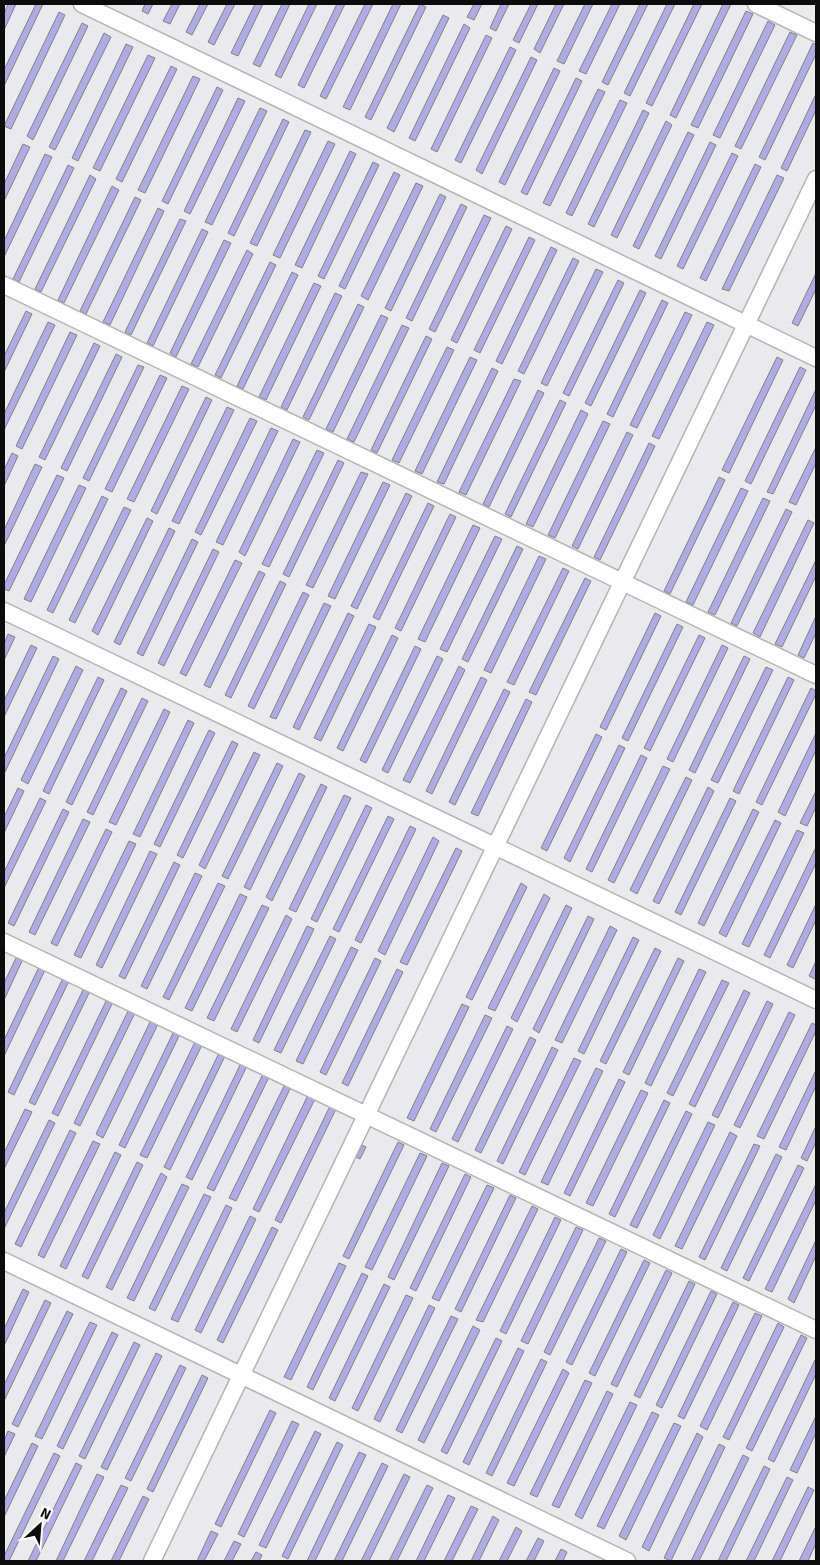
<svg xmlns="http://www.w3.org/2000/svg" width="820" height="1565" font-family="Signika,sans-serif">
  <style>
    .building { fill: #aeabe5; stroke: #818184 }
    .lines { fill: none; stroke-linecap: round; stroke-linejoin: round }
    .lane-casing { stroke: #b4b4b6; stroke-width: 19 }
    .lane { stroke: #fff; stroke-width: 16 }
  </style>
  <rect width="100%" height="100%" fill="#eaeaed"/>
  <path class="building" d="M8,4H16L4,30V14Z
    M36,4H43L4,86V70Z
    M145,4H153L148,14L142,11Z
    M172,4H180L170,24L163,21Z
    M200,4H208L192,35L186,32Z
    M227,4H235L214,45L208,42Z
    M255,4H263L238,56L231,53Z
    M282,4H290L260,67L253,64Z
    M309,4H317L281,78L275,75Z
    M337,4H345L304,88L298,85Z
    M365,4H373L326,99L320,96Z
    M393,4H401L350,110L343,107Z
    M420,4L426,7L371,120L365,117Z
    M474,4H482L474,20L467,17Z
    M501,4H509L496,31L490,28Z
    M531,4H538L519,43L513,40Z
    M556,4H564L540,53L534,49Z
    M585,4H593L564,64L557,61Z
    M612,4H620L586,74L579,71Z
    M640,4H648L608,85L602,82Z
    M667,4H675L630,96L624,93Z
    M694,4H702L652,106L646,103Z
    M723,4H731L676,118L670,115Z
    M746,11L753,14L698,128L691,125Z
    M59,12L65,15L11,129L4,126Z
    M443,15L449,18L394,132L387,128Z
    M768,21L775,25L720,138L713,135Z
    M82,23L88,26L33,140L27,136Z
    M464,24L470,28L415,141L409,138Z
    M790,32L797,35L741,149L735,146Z
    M104,33L111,37L55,150L49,147Z
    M486,35L492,38L437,152L431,149Z
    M813,43L816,45V54L765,160L759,157Z
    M126,44L133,47L78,161L72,158Z
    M510,47L516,50L461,163L455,160Z
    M148,55L155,58L100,171L93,168Z
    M531,57L537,60L482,174L476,170Z
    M171,66L177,69L122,182L116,179Z
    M554,68L560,71L505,185L499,182Z
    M193,76L200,79L145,193L138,190Z
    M576,78L582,81L527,195L521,192Z
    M217,87L223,90L168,204L162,201Z
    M598,89L605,92L550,206L543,203Z
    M816,94V110L787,171L781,168Z
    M238,98L245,101L190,214L184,211Z
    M620,100L627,103L572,216L566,213Z
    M260,108L267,111L212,225L205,222Z
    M643,110L649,113L594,227L588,224Z
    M283,119L289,122L234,236L228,233Z
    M666,121L672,125L617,238L611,235Z
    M305,130L311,132L257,246L250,243Z
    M688,132L694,135L639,249L633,246Z
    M328,141L335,144L280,258L273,255Z
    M710,142L716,145L661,259L655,256Z
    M23,144L30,147L4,201V184Z
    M350,151L356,154L302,268L295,265Z
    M732,153L738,156L683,269L677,266Z
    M45,154L52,157L4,257V241Z
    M373,162L379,165L324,279L318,276Z
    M755,164L761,167L706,281L700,278Z
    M68,165L74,168L19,282L13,279Z
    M394,172L400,175L345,289L339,286Z
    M90,175L96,179L41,292L35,289Z
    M777,175L784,178L729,291L722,289Z
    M416,183L423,186L368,300L361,296Z
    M112,186L119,190L64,303L58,300Z
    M440,194L446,197L391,311L385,308Z
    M135,197L141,200L86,314L80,311Z
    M461,204L467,207L412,321L406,318Z
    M158,208L164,211L110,325L103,322Z
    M484,215L491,218L435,332L429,329Z
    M180,219L186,221L131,335L125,332Z
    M506,226L512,229L457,343L451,340Z
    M202,229L208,232L153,346L147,343Z
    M529,237L535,240L480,353L474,350Z
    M224,240L231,243L176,357L170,353Z
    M551,247L557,250L502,364L496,361Z
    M247,250L253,254L198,367L191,364Z
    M573,258L579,261L524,374L518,371Z
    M270,262L276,265L221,378L215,375Z
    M596,269L603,272L547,386L541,383Z
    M292,272L298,275L243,389L237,386Z
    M816,273V289L798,326L792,323Z
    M618,280L624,283L569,396L563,393Z
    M314,283L321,286L266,400L259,397Z
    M640,290L646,293L591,406L585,403Z
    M335,293L342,296L287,410L281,407Z
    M662,300L668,303L613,417L607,414Z
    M358,304L364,307L309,420L303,417Z
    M26,311L32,314L4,372V356Z
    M685,312L692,315L637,428L630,425Z
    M381,315L388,318L333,432L326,429Z
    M48,322L55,325L4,430V414Z
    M707,322L714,325L659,439L652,436Z
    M402,325L409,328L354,442L347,439Z
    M70,332L77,335L22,449L16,446Z
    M426,336L432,339L377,453L371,450Z
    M94,343L100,346L45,460L39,457Z
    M447,347L454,350L399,463L392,460Z
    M116,354L122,357L67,471L61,468Z
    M470,357L477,360L422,474L415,471Z
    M777,357L783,360L729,473L722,470Z
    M138,365L144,367L89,481L83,478Z
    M800,367L806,370L751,484L745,481Z
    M492,368L498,371L444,484L437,482Z
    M160,375L167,378L112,492L105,489Z
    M514,379L521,381L466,495L459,492Z
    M182,386L189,389L134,502L127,499Z
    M816,389V405L773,494L767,492Z
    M538,390L544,393L489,507L483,504Z
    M206,397L212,400L157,514L151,511Z
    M560,400L566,403L511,517L505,514Z
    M227,407L234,410L179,524L172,521Z
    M581,410L588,414L533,527L526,524Z
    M250,418L257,421L201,535L195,532Z
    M603,421L610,424L555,538L548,535Z
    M271,428L278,431L223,545L216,542Z
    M627,432L633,435L578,549L572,546Z
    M293,439L300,442L245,556L239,552Z
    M649,443L655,446L600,560L594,557Z
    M816,447V463L796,505L789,502Z
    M317,450L324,453L269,567L262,564Z
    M12,453L18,456L4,486V470Z
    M338,460L344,463L289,577L283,574Z
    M35,464L42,467L4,546V530Z
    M361,472L368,474L313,588L306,585Z
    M57,475L64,478L9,591L4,589V585Z
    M719,477L725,480L670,594L664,591Z
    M383,482L390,485L335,599L328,596Z
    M79,485L86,488L31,602L24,599Z
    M741,488L748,491L693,605L686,602Z
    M406,493L412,496L357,609L351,606Z
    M102,496L108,499L53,613L47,610Z
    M763,498L770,501L715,615L708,612Z
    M428,503L434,506L379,620L373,617Z
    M124,507L131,510L75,623L69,620Z
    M786,509L792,512L737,626L731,623Z
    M450,514L456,517L401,631L395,628Z
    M147,518L153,521L98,635L92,631Z
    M808,520L814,523L760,637L753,633Z
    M473,525L480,528L425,642L418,639Z
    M169,528L175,531L120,645L114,642Z
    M495,536L502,539L447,652L440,649Z
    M192,539L198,542L143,656L137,653Z
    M517,546L523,549L468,662L462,659Z
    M213,549L219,552L164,666L158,663Z
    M539,556L546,559L491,673L484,670Z
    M235,560L242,563L186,676L180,673Z
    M816,560V576L782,647L775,644Z
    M563,568L569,571L514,685L507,682Z
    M259,571L265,574L210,688L204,685Z
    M585,578L591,581L536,695L529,692Z
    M280,581L286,584L231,698L225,695Z
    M303,592L309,595L254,709L248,706Z
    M324,603L331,606L276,719L270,717Z
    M348,613L354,616L299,730L293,727Z
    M655,613L661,616L606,730L600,727Z
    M816,616V633L804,658L798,655Z
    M369,624L376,627L321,741L314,738Z
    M677,624L683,627L628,741L622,738Z
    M8,634L15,637L4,660V644Z
    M392,635L398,638L343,751L337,748Z
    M699,635L705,638L650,751L644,748Z
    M31,645L37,648L4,717V701Z
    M722,645L728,648L673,762L667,759Z
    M415,646L421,649L366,763L360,760Z
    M53,656L59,659L5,772L4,758Z
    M437,656L443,659L388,773L382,770Z
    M744,656L750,659L695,773L689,770Z
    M76,666L83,670L28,784L21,780Z
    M459,666L465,670L410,783L403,780Z
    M766,667L773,670L718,783L711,780Z
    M98,677L104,680L49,794L43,791Z
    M481,677L487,680L432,794L426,791Z
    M788,677L794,680L739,794L733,791Z
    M121,688L127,691L72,805L66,802Z
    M811,688L816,691V694L762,805L756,802Z
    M504,689L510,692L455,805L449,802Z
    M142,698L148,701L93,815L87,812Z
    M526,699L532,702L478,816L471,813Z
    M164,709L170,712L116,825L109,822Z
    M188,720L194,723L140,837L133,834Z
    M209,730L215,733L160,847L154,844Z
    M816,733V750L785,816L778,812Z
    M596,734L602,737L547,851L541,848Z
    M232,741L238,744L183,858L177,855Z
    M619,745L625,748L570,862L564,858Z
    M254,752L260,755L205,869L199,865Z
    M641,755L647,758L592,872L586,869Z
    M277,763L283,766L228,879L222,876Z
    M663,766L670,769L614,883L608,880Z
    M299,773L305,776L250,890L244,887Z
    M686,777L692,780L637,894L630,890Z
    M321,784L327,787L272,901L266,897Z
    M708,787L714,791L659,904L653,901Z
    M18,788L24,791L4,833V817Z
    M816,791V807L807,826L800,823Z
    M344,795L351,798L296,912L289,909Z
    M40,798L46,801L4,888V872Z
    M730,798L736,801L681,915L675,912Z
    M366,805L372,808L317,922L311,919Z
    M63,809L69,812L14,926L8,923Z
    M753,809L759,812L704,926L698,923Z
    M388,816L394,819L339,932L333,929Z
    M83,819L90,822L35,935L29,932Z
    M775,820L781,823L726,937L719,933Z
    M410,826L416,829L361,943L355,940Z
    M106,829L112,832L57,946L51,943Z
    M797,830L804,833L749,947L742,944Z
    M433,837L439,841L385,955L378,951Z
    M129,841L136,844L81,958L74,955Z
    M816,847V863L770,958L764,955Z
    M456,848L462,851L407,965L400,962Z
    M150,851L157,854L102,968L96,965Z
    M174,862L180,865L125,979L119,976Z
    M195,873L202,876L147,989L141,986Z
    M218,883L225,886L169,1000L163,997Z
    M521,883L527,887L472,1000L466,997Z
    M240,894L247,897L192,1011L185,1008Z
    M544,894L550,898L495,1011L488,1008Z
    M816,904V920L793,968L787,965Z
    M262,905L269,908L214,1021L207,1018Z
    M566,905L572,908L517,1022L511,1018Z
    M286,915L292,919L237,1032L231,1029Z
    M588,916L594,919L539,1033L533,1029Z
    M307,926L314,929L259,1043L253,1040Z
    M610,926L617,930L562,1043L555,1040Z
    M330,936L336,939L281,1053L274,1050Z
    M633,937L639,940L584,1054L578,1051Z
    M351,947L358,950L303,1064L296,1061Z
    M655,948L661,951L606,1064L600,1061Z
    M17,956L23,959L4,1000V983Z
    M375,958L381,961L326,1075L320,1072Z
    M678,958L684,961L629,1075L623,1072Z
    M816,961V977L815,979L809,976Z
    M39,967L45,970L4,1056V1040Z
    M397,969L403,972L348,1086L342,1083Z
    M699,969L706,972L651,1086L645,1083Z
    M63,978L69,981L14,1095L8,1092Z
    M722,980L729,983L673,1096L667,1093Z
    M84,988L90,991L35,1105L29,1102Z
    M744,990L750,993L695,1107L689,1104Z
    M107,999L113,1002L58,1116L52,1113Z
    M767,1001L773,1004L718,1118L712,1115Z
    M462,1004L469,1007L414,1121L407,1118Z
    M129,1009L135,1013L80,1126L74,1123Z
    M789,1012L795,1015L740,1128L734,1125Z
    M485,1015L492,1018L436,1132L430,1129Z
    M151,1020L158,1024L103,1138L96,1134Z
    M812,1023L816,1025V1031L764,1139L757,1136Z
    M507,1026L513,1029L458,1142L452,1139Z
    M174,1031L180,1034L125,1148L119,1145Z
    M530,1037L536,1040L481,1153L475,1150Z
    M195,1042L202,1045L147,1158L140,1155Z
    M552,1047L558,1050L503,1164L497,1161Z
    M219,1053L225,1056L170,1170L164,1167Z
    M574,1058L581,1061L525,1175L519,1172Z
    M241,1063L247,1066L192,1180L186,1177Z
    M596,1068L603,1071L548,1185L541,1182Z
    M816,1070V1086L786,1150L779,1147Z
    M263,1074L269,1077L214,1191L207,1188Z
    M619,1079L625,1082L570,1196L564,1193Z
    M285,1084L291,1087L236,1201L229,1198Z
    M641,1090L648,1093L593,1206L586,1203Z
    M308,1095L315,1099L259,1212L253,1209Z
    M664,1100L670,1103L615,1217L609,1214Z
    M330,1106L336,1109L281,1223L275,1220Z
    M25,1109L32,1112L4,1169V1153Z
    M686,1111L692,1114L637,1228L630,1225Z
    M49,1120L55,1123L4,1229V1213Z
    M708,1122L715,1125L660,1239L653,1235Z
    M816,1126V1142L807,1161L801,1158Z
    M70,1130L76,1133L21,1247L15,1244Z
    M730,1132L737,1136L682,1249L675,1246Z
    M93,1141L100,1144L44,1258L38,1255Z
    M398,1142L404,1145L349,1259L343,1256Z
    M754,1144L760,1146L705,1260L699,1257Z
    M362,1145L366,1147L360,1159L356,1157Z
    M115,1152L121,1155L66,1269L60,1266Z
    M420,1153L427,1156L372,1270L365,1267Z
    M776,1154L782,1157L727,1271L721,1268Z
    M137,1162L143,1165L88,1279L82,1276Z
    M442,1163L449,1166L394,1280L388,1277Z
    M798,1165L804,1168L749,1281L743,1278Z
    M161,1173L167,1177L112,1290L106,1287Z
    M465,1174L471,1177L416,1291L410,1288Z
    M182,1184L189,1187L134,1301L127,1298Z
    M816,1184V1200L772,1292L765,1289Z
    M487,1185L494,1188L439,1301L432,1298Z
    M204,1194L211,1197L155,1311L149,1308Z
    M510,1195L516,1198L461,1312L455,1309Z
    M226,1205L232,1208L178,1322L171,1319Z
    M532,1206L538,1209L483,1322L476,1320Z
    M250,1216L256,1219L201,1333L195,1330Z
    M555,1217L561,1220L506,1334L500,1331Z
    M272,1227L278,1230L223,1343L217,1340Z
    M576,1227L583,1230L528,1344L521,1341Z
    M599,1238L606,1241L550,1355L544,1352Z
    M816,1240V1256L794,1303L788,1299Z
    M621,1249L627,1252L572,1365L566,1362Z
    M644,1260L650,1263L595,1376L589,1373Z
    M339,1263L346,1266L291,1380L284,1377Z
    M666,1270L672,1273L617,1387L611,1384Z
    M362,1273L368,1276L313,1390L307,1387Z
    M689,1281L695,1284L640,1398L634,1395Z
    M384,1284L390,1287L335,1401L329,1398Z
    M23,1289L29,1292L4,1346V1329Z
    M711,1291L717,1294L662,1408L656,1405Z
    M406,1295L413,1298L358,1411L352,1408Z
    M45,1300L51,1303L4,1401V1385Z
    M733,1302L739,1305L684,1419L678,1416Z
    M429,1305L435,1308L380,1422L374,1419Z
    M67,1311L73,1314L18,1427L12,1424Z
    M755,1313L762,1316L707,1430L700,1426Z
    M451,1316L458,1319L402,1433L396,1430Z
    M90,1322L97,1325L42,1439L35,1436Z
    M778,1323L784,1327L729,1440L723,1437Z
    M473,1326L480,1330L424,1443L418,1440Z
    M112,1332L118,1335L63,1449L57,1446Z
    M801,1335L807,1338L752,1451L746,1448Z
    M496,1338L502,1341L447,1454L441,1451Z
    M134,1342L140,1345L85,1459L79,1456Z
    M518,1348L524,1351L469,1465L463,1462Z
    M156,1353L162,1356L107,1470L101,1467Z
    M816,1358V1374L774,1462L768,1459Z
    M541,1359L547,1362L492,1476L486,1473Z
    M180,1365L186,1368L131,1481L125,1478Z
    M563,1369L569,1373L514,1486L507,1483Z
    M202,1375L208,1378L153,1492L147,1489Z
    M585,1380L592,1383L537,1497L530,1494Z
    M607,1391L613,1394L559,1508L552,1505Z
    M630,1402L637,1405L582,1519L575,1515Z
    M270,1410L276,1413L221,1527L215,1524Z
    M652,1412L659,1415L604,1529L597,1526Z
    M816,1416V1433L797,1473L790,1470Z
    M292,1421L299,1424L244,1537L238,1534Z
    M674,1423L681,1426L626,1540L619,1536Z
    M8,1431L15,1434L4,1457V1441Z
    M315,1431L321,1434L266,1548L259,1545Z
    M697,1433L703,1437L649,1551L642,1547Z
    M337,1442L343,1445L288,1559L282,1556Z
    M32,1443L38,1446L4,1517V1501Z
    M719,1444L725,1447L671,1561L664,1558Z
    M359,1452L366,1455L315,1561H307Z
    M54,1453L60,1456L9,1561H4V1556Z
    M743,1455L749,1458L699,1561H691Z
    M76,1463L82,1466L36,1561H28Z
    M382,1463L388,1466L342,1561H334Z
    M764,1466L770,1469L726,1561H718Z
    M97,1474L104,1477L63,1561H56Z
    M404,1474L410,1477L369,1561H361Z
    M787,1477L793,1480L754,1561H746Z
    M121,1485L128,1488L92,1561H84Z
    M427,1485L433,1488L397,1561H389Z
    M808,1487L814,1490L780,1561H772Z
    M448,1495L455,1498L424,1561H416Z
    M143,1496L149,1499L119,1561H111Z
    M471,1506L478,1509L452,1561H444Z
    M493,1516L499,1520L479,1561H471Z
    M816,1526V1543L808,1561H799Z
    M516,1527L522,1531L507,1561H499Z
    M211,1531L218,1534L204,1561H197Z
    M538,1538L544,1541L534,1561H526Z
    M234,1541L241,1544L232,1561H224Z
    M561,1549L567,1552L563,1561H555Z
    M256,1552L262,1555L259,1561H251Z"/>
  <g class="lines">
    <defs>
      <path id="lane" d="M82,4L816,358
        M756,4L816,33
        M4,285L816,675
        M4,611L816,1000
        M4,942L816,1330
        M4,1261L627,1561
        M152,1561L816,179"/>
    </defs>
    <use href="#lane" class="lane-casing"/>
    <use href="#lane" class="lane"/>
  </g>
  <rect width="820" height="1565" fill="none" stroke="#0c0c0d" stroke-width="10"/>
  <g transform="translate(40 1525) rotate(26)" stroke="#ffffff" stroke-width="4" paint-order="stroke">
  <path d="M0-4L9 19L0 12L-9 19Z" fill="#0c0c0d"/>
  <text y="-8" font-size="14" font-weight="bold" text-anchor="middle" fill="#0c0c0d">N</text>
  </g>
</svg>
